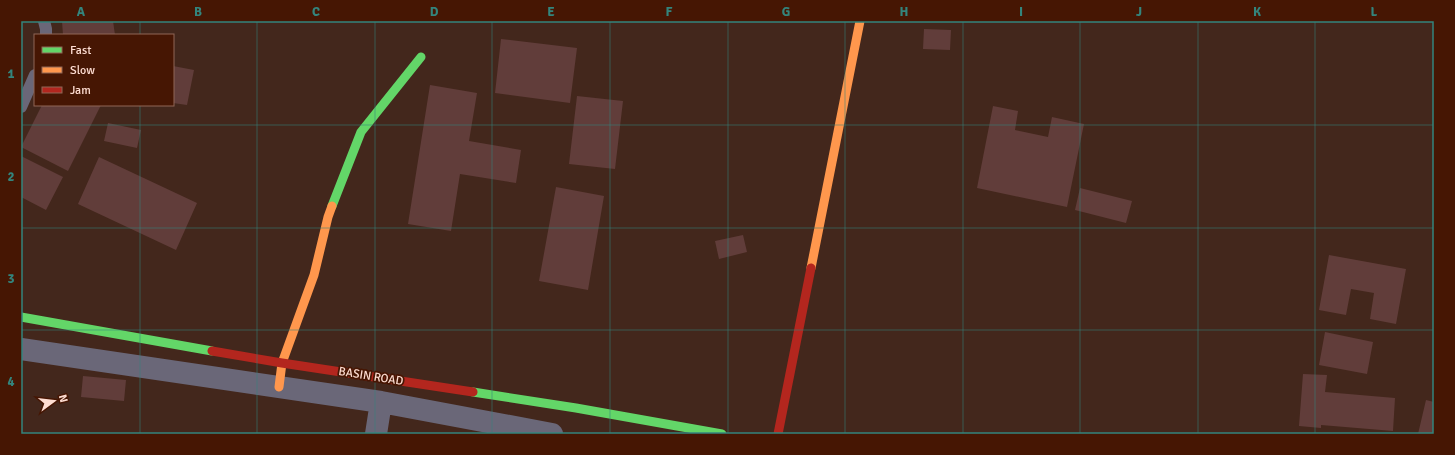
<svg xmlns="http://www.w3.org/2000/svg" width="1455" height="455" font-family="Signika,sans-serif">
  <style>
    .building { fill: #613d3a }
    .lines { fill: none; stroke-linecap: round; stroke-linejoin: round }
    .lane { stroke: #6a6778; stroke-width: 12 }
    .street { stroke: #6a6778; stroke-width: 22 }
    .fast { stroke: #63d668; stroke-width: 9 }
    .slow { stroke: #ff974d; stroke-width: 9 }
    .jam { stroke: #b3261e; stroke-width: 9 }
    .grid { fill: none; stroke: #33857d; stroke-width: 1; stroke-opacity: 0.55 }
    .labels { text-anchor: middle; stroke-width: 3.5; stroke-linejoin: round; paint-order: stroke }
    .street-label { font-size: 12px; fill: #feddd2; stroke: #461603 }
    .neatline { fill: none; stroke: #33857d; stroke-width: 1.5 }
    .grid-label { font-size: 13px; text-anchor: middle; font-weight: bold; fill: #33857d }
  </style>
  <rect width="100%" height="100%" fill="#43271c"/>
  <path class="building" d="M62,21H113L115,35H63Z
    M924,29L951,30L950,50L923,49Z
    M501,39L577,48L570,103L495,93Z
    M173,66L194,70L187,105L173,103Z
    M430,85L477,93L469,141L521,150L516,183L460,174L451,231L408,224Z
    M577,96L623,101L615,169L569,164Z
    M42,105H101L68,171L21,147Z
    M993,106L1018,111L1015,130L1048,137L1052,117L1084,124L1067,207L977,188Z
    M108,123L141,130L137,148L104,141Z
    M21,156L63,177L46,210L21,197Z
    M99,157L197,203L176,250L78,204Z
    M556,187L604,196L588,290L539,281Z
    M1080,188L1132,201L1126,223L1075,210Z
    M743,235L747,252L719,259L715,241Z
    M1329,255L1406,269L1396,324L1370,319L1374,293L1351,289L1346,315L1319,310Z
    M1325,332L1373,342L1367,374L1319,365Z
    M1303,374L1327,375L1325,392L1395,398L1393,431L1321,425V428L1299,426Z
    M83,376L126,380L124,401L81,397Z
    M1426,400L1434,402V434H1418Z"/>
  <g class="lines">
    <path class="lane" d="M44,21L46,29V35
      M21,107L35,75"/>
    <path class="street" d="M21,349L381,402L552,434
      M376,434L381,402"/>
    <path class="fast" d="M332,206L361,132L421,57
      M21,317L212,351
      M473,392L576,408L722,434"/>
    <path class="slow" d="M811,268L860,21
      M279,387L282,363L314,275L328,217L332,206"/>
    <path class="jam" d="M212,351L282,363L473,392
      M778,434L811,268"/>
  </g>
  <path class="grid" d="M140,21V35M257,21V434M375,21V434M492,21V434M610,21V434M728,21V434M845,21V434M963,21V434M1080,21V434M1198,21V434M1315,21V434M140,105V434M21,125H1434M21,228H1434M21,330H1434"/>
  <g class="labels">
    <g class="street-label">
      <text transform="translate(371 376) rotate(9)" y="4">BASIN ROAD</text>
    </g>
  </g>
  <rect width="1455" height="455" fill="none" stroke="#461603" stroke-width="44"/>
  <rect x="34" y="34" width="140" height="72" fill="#461603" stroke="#906656"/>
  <rect x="42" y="47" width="20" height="6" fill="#63d668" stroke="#906656"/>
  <text x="70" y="54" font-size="12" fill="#feddd2">Fast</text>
  <rect x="42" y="67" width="20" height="6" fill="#ff974d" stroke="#906656"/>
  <text x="70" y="74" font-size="12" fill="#feddd2">Slow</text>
  <rect x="42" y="87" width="20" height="6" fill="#b3261e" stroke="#906656"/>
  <text x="70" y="94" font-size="12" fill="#feddd2">Jam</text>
  <g transform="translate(54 401) rotate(75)" stroke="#461603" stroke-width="3" paint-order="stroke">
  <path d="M0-3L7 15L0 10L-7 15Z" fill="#feddd2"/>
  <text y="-6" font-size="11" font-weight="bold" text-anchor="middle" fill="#feddd2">N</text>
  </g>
  <rect x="22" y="22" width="1411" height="411" class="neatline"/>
  <g class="grid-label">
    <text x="81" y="16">A</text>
    <text x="198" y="16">B</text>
    <text x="316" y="16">C</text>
    <text x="434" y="16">D</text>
    <text x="551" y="16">E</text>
    <text x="669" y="16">F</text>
    <text x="786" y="16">G</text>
    <text x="904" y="16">H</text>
    <text x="1021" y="16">I</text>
    <text x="1139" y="16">J</text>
    <text x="1257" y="16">K</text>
    <text x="1374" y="16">L</text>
    <text x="11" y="78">1</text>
    <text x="11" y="181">2</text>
    <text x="11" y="283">3</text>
    <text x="11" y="386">4</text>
  </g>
</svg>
